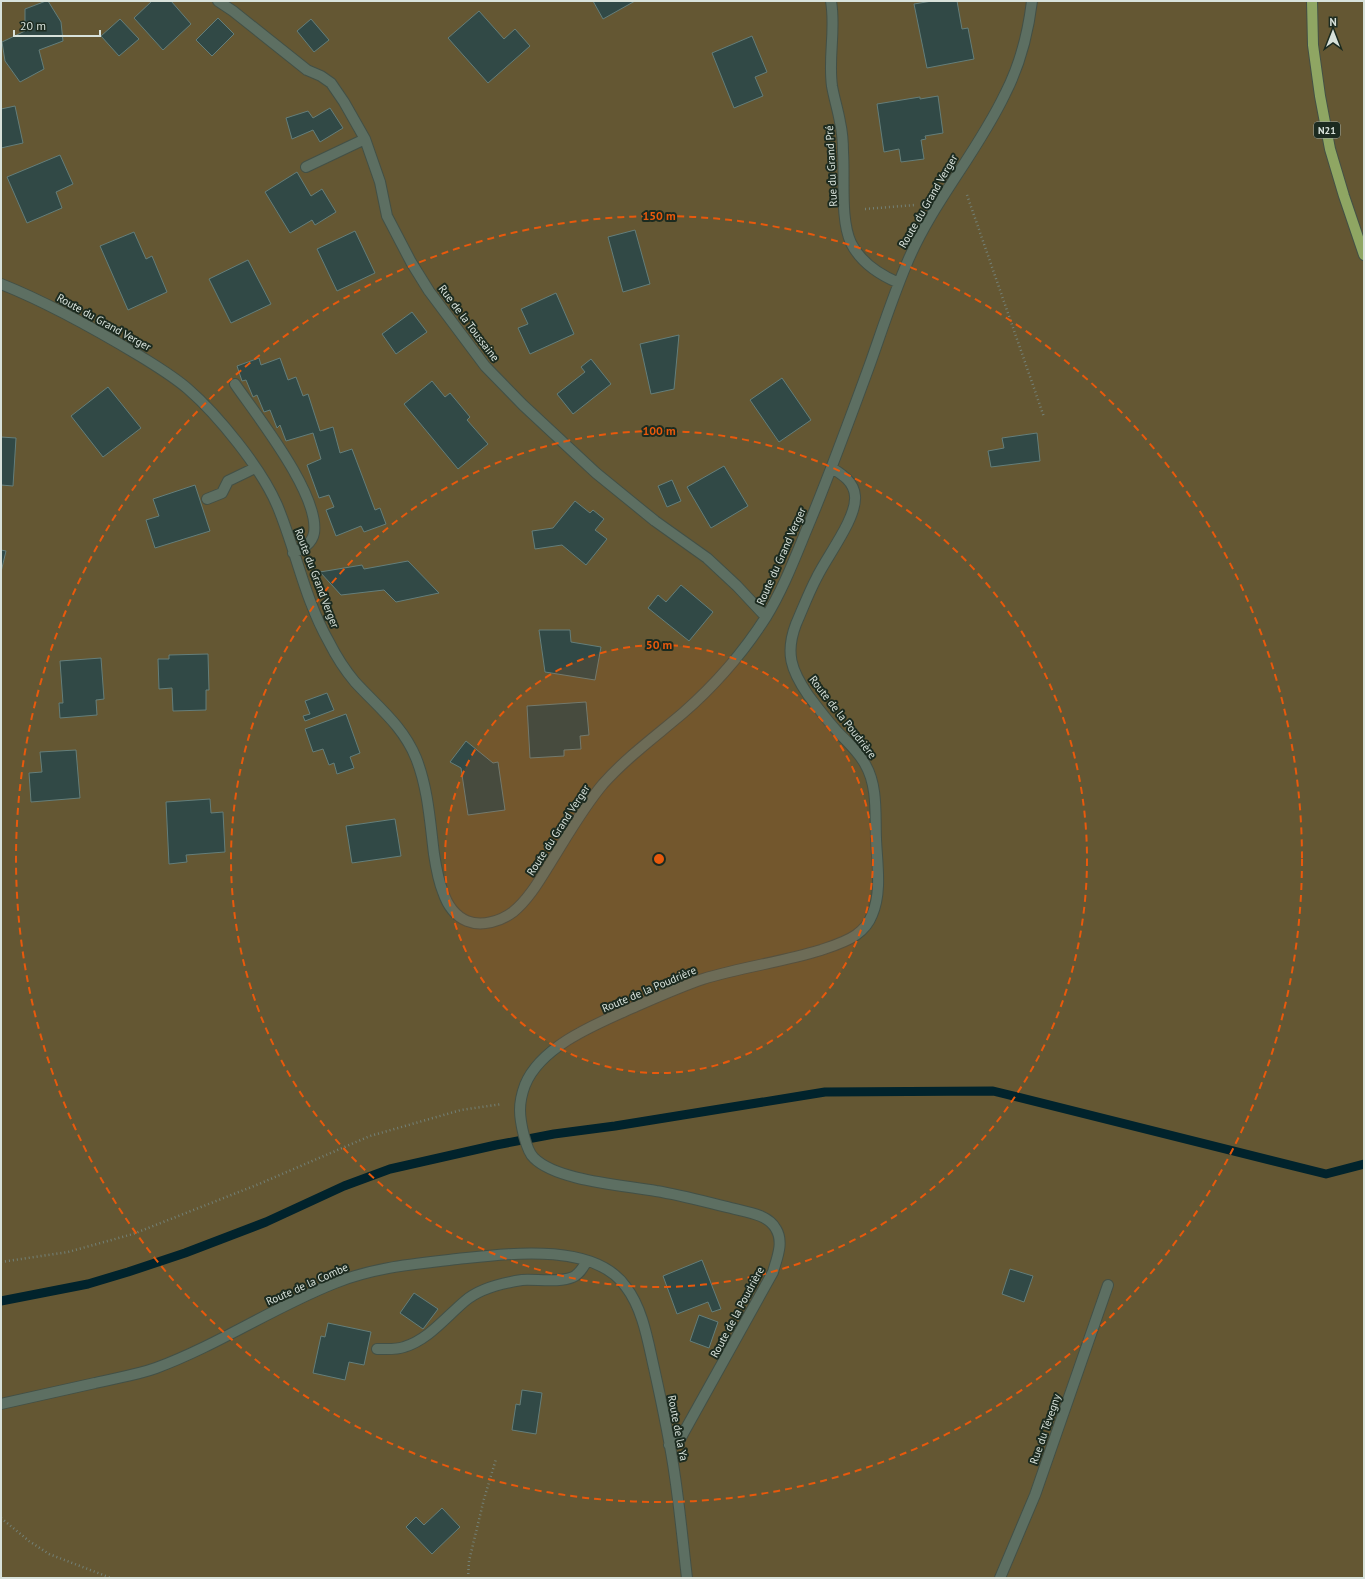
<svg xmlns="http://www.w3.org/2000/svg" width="1365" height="1579" font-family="'PT Sans',sans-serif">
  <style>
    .green { fill: #645733 }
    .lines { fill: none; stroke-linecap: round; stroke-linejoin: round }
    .stream { stroke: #01232c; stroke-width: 9 }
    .building { fill: #314946; stroke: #647e7a }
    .minor-casing { stroke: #435046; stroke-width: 12 }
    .major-casing { stroke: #435046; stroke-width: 12 }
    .path { stroke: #738177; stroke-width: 2.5; stroke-dasharray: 1 3; stroke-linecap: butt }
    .minor { stroke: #5d6f62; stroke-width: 10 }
    .major { stroke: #8fa663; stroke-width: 10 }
    .ring { fill: none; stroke: #e8590c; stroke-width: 2; stroke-dasharray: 7 5 }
    .labels { text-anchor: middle; stroke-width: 4; stroke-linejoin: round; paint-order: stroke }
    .shield { fill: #1c2b20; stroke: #a0aba3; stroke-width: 1 }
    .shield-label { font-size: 10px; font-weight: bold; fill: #d8e2db }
    .street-label { font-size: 11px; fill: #d8e2db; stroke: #1c2b20 }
    .centre { fill: #e8590c; stroke: #1c2b20; stroke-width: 2 }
    .ring-label { font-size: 12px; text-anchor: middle; font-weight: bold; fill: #e8590c; stroke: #1c2b20; stroke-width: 4; stroke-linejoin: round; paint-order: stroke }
  </style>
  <rect width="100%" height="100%" fill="#25362a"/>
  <path class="green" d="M1,1H1364V1578H1Z"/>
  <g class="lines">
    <path class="stream" d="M1,1301L88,1284L128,1272L185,1253L266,1222L344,1186L390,1169L496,1145L554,1134L615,1126L825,1092L993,1091L1326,1174L1364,1164"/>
  </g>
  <path class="building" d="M46,1H48L61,22L63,41L39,50L44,69L20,82L5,61L2,42L25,31V9Z
    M152,1H171L191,24L163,50L134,18Z
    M593,1H635L603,19Z
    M932,1H957L962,29L968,28L974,59L927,68L914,4Z
    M479,11L504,39L515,29L530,46L488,83L448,38Z
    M218,18L234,34L212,56L196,40Z
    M120,19L139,39L119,56L101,36Z
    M311,19L329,40L314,52L297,31Z
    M752,36L767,72L755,77L763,96L734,108L712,53Z
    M938,96L943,133L925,136L926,139L921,140L924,159L901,162L899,149L884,152L877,104L920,97V99Z
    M15,106L23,143L1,148V109Z
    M330,108L343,128L320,142L313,130L292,139L286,118L308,111L313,118Z
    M60,155L73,184L56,192L62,208L27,223L7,177Z
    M297,172L311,196L322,189L336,212L315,225L312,220L290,233L265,192Z
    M635,230L650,284L623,292L608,237Z
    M355,231L375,273L337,291L317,249Z
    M134,232L146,259L152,256L167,292L128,310L100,246Z
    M248,260L271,304L231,323L209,279Z
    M556,293L574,334L530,354L518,328L528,324L521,309Z
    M412,312L427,332L396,354L382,334Z
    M679,335L674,389L651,394L640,344Z
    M259,358L261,365L280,358L288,380L296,377L303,396L308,394L320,431L333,427L340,453L352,449L375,510L380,508L386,524L364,532L361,526L336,536L326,510L334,507L329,495L319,498L307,465L321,459L313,433L286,441L280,425L277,428L270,410L264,412L257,395L253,397L246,380L242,381L237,366Z
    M591,359L611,384L573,414L557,394L585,372L581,367Z
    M782,378L811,420L779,442L750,400Z
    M432,381L445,397L450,393L470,417L467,420L488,444L458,469L404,404Z
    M108,387L141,428L103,457L71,416Z
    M1037,433L1040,461L991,467L988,451L1004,448L1002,438Z
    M1,437L16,438L13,486L1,485Z
    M724,466L748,506L711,528L687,487Z
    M672,480L681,501L667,507L658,486Z
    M195,485L210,531L155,548L146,520L159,516L153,499Z
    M575,501L590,513L593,510L604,519L595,530L607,539L586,565L562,545L535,549L532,531L553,528Z
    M1,550L6,551L1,572Z
    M408,561L439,593L396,602L384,590L341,595L320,572L362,565L364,569Z
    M681,585L713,612L689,641L648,608L658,595L666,602Z
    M539,630H570L571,642L601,647L595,680L545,672Z
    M208,654L209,690H206V710L173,711L172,688L159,689L158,659H169V655Z
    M101,658L104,699L96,700L97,715L60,718L59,703H63L60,661Z
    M327,693L334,710L305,721L303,716L310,714L305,701Z
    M586,702L589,735L580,736L581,749L564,750V756L530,758L527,706Z
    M346,714L360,753L350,757L354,768L337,774L334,763L329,765L323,749L313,752L305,729Z
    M466,741L493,763L498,762L505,810L468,815L461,768L450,762Z
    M76,750L80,798L31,802L29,773L42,772L40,752Z
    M210,799L211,813L223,812L225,852L186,855L187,862L169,864L166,802Z
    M395,819L401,856L352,863L346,826Z
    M702,1260L721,1309L712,1312L708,1302L677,1314L663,1276Z
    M1010,1269L1033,1276L1024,1302L1002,1294Z
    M414,1293L438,1309L423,1329L400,1313Z
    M699,1315L718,1322L709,1348L690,1341Z
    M328,1323L371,1332L364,1365L349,1362L345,1380L313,1373L321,1336L325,1337Z
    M522,1390L542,1393L536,1434L512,1430L516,1404L520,1405Z
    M442,1508L460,1527L432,1554L406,1527L416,1517L424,1525Z"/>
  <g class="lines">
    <defs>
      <path id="minor" d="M218,1L233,11L307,70L321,76L331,83L344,102L365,139L380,182L387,216L411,262L429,291L485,366L523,405L596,473L655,521L707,558L737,586L766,617
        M831,1C836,30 828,57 832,86C834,98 838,110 840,122C842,131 843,142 843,152C845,178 840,219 851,243C861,263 880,275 899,283
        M306,167L365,139
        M1,284C49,303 95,329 140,356C156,366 173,376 188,389C218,415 261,468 277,505C296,550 304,598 329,642C336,656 345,670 355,682C378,707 403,726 416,758C428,788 430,822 434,854C436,867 438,880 443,892C447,904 455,916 467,921C482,927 501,921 513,912C528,900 539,881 549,865C566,838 582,809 603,784C627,757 656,736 683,713C715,685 743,653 766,617C785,586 797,552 811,519C832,468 851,416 870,364C882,330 893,296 907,263C932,203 977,153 1005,94C1020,65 1028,34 1032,1
        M235,384C257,416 320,495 314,533C312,544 302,549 293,553
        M207,499L222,493L228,481L255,468
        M377,1349C385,1349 396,1350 404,1347C428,1340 446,1317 465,1301C480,1288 502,1283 522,1280C537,1279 559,1283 573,1277C580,1274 583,1267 587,1261
        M1,1404C32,1397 64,1390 95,1383C115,1378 137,1375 156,1368C218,1345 274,1307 335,1283C375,1267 415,1264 457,1259C505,1254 594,1241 626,1287C643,1309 648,1342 654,1368C662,1404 670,1441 675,1477C680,1511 683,1544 687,1578
        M669,1445L679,1441L773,1272C777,1258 784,1242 776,1229C768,1214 746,1212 731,1208C706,1202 681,1195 656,1191C624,1185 557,1181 534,1158C526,1151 520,1122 520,1110C520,1102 522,1093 525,1085C541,1046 596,1024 632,1008C655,998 679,987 703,979C742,967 782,962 821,950C833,946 846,942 856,935C863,930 869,923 872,915C882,892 877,864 876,839C875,815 878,786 865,764C858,751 846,741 836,730C826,719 817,707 808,695C791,670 785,653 796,624C803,608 809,592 817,577C827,556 857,518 855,496C854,482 843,475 832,468
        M1000,1578L1035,1495L1108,1285"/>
      <path id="major" d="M1312,1L1313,45L1320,96L1330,149L1344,196L1364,255"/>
    </defs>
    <use href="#minor" class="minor-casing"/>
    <use href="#major" class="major-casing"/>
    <path class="path" d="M967,195L1044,417
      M865,209L915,205
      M1,1262L68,1252L133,1234L259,1184L370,1136L461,1110L502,1104
      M1,1518L29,1541L49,1554L111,1578
      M468,1578L469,1561L484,1499L496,1459"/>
    <use href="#minor" class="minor"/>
    <use href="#major" class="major"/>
  </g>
  <circle cx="659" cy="859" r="214" fill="#e8590c" fill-opacity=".12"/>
  <g class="ring">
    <circle cx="659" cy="859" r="214"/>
    <circle cx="659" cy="859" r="428"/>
    <circle cx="659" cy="859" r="643"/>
  </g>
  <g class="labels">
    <rect class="shield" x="1314" y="122" width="26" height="16" rx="3"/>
    <g class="shield-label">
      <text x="1327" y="134">N21</text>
    </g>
    <g class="street-label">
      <text transform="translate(831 166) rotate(-93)" y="4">Rue du Grand Pré</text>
      <text transform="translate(928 201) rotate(-60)" y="4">Route du Grand Verger</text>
      <text transform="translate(104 322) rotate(29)" y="4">Route du Grand Verger</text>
      <text transform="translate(469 323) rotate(53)" y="4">Rue de la Toussaine</text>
      <text transform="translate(781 556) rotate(-66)" y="4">Route du Grand Verger</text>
      <text transform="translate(317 578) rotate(69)" y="4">Route du Grand Verger</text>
      <text transform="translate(843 717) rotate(52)" y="4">Route de la Poudrière</text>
      <text transform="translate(558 830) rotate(-57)" y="4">Route du Grand Verger</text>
      <text transform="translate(649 989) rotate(-23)" y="4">Route de la Poudrière</text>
      <text transform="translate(307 1284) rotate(-24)" y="4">Route de la Combe</text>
      <text transform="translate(737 1312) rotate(-62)" y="4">Route de la Poudrière</text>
      <text transform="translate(678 1428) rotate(79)" y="4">Route de la Ya</text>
      <text transform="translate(1045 1429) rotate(-71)" y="4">Rue du Tévegny</text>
    </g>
  </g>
  <circle cx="659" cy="859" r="6" class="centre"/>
  <g class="ring-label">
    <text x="659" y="220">150 m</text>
    <text x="659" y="435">100 m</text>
    <text x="659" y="649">50 m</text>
  </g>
  <rect width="1365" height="1579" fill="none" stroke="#d8e2db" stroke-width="4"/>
  <g transform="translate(1333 32)" stroke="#1c2b20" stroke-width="3" paint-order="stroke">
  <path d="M0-3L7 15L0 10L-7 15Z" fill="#d8e2db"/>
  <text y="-6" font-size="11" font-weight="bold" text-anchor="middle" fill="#d8e2db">N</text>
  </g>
  <path d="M14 30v6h86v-6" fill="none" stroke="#d8e2db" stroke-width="2"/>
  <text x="20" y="30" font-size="12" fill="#d8e2db" stroke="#1c2b20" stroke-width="3" paint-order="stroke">20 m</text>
</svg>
